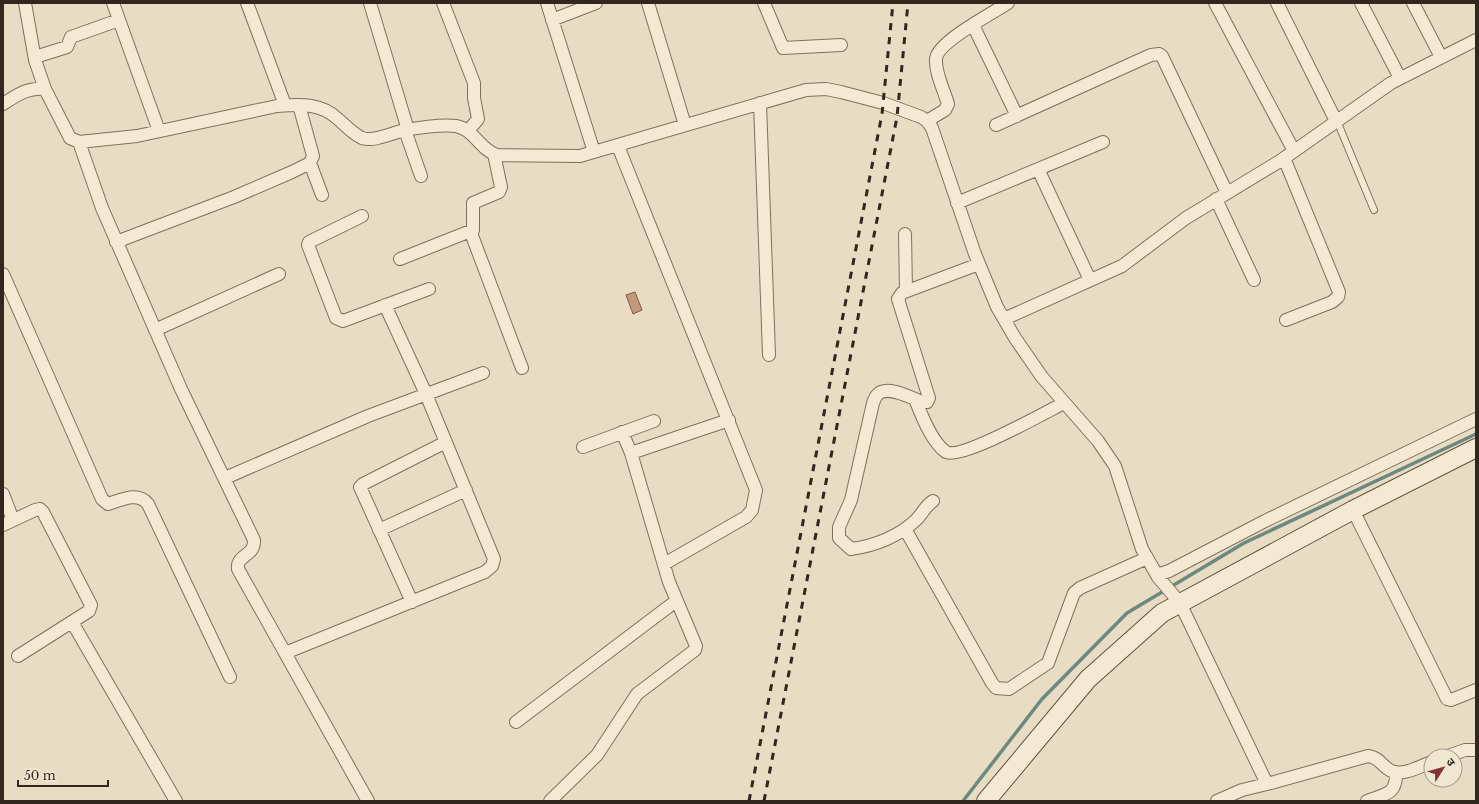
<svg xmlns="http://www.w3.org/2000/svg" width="1479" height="804" font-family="'Libre Baskerville','Noto Sans Devanagari',serif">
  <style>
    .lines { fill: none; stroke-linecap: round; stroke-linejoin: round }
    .stream { stroke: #6d8881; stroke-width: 3.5 }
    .building { fill: #c2997d; stroke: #7c5a44 }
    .lane-casing { stroke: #806f5c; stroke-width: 8 }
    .street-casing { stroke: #806f5c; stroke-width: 14 }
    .secondary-casing { stroke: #61503f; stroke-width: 20 }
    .lane { stroke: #f4ead4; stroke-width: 6 }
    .street { stroke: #f4ead4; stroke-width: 12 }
    .secondary { stroke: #f4ead4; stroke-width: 18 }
    .rail { stroke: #31271e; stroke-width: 3; stroke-dasharray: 7 7; stroke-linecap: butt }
  </style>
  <rect width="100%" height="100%" fill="#e8ddc3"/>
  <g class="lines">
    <path class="stream" d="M963,801L1042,699L1127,613L1244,543L1476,434"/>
  </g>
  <path class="building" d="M635,292L642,310L633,314L626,295Z"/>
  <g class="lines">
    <defs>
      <path id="lane" d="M1337,121L1374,210"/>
      <path id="street" d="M25,3L35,60L45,89
        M113,3L159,131
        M247,3L285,105
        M370,3L408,130
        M443,3L474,83V98L478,119L468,131
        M547,3L594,152
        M648,3L685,125
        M764,3L783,48L841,45
        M1215,3L1294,151
        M1277,3L1336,121
        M1361,3L1400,78
        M1413,3L1441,57
        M552,20L596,3
        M973,25L1017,116
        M35,57L67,47L71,37L119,20
        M760,103L769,355
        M3,104C17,95 28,87 45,89L70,138L79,142L137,136L277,106C300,104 321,103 338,119C345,125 353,134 362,138C373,142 390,134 401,131C415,128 442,124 456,126C474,129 480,150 497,155L580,156L806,90L826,89L841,92L883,103L921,117L927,121L932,128L975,254L997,307L1015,338L1042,377L1098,441L1115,466L1142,549L1158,577L1180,603L1267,784L1368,756C1379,758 1380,763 1388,769C1400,778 1419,767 1431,762
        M927,121L945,110L948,104C944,90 935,73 936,59C937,42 993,13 1008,3
        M996,125L1151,55L1159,54L1162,56L1227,193
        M405,130L421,176
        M79,142L102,208L181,389L254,540C255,557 236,554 238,569L368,801
        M618,146L756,490L752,510L746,517L664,564
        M1284,158L1339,292L1338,297L1332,302L1286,320
        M310,163L322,195
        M1038,169L1090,280
        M1216,199L1254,280
        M957,203L1103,142
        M362,216L309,242L308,245L336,318L343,321L429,289
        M471,233L522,368
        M905,234L906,291
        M116,242L234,197L292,172L310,163L313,156L299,105
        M400,259L473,230V203L499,192L501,187L494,154
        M3,274L102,499L108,504C121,500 138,491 148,504L230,677
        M1004,319L1122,266L1186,218L1280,161L1391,83L1476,40
        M155,330L279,274
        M915,399C921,414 932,443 946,452C961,460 1046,412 1064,403
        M583,447L654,421
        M631,453L729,420
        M225,478L368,416L483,373
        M3,494L13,520
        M933,501C925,506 923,513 916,520C899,536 875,546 851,549L839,538V527L851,500L873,403C874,401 875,397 877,395C887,384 911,398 922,402H927L929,398L898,299L902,293L979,264
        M1353,510L1447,699L1451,700L1476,690
        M3,525L35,510L40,509L43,512L91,605L89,611L18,656
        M905,529L992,683L996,688L1009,689L1048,663L1074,593L1080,588L1147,558
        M379,530L466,490
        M1157,575L1169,571L1265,521L1476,419
        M412,602L360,487L363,484L446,442
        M72,622L176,801
        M285,653L485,572L492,566L494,559L426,394L385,305
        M516,722L676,601
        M1448,756L1465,750H1476
        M550,801L597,755L637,694L695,650L696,646L669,582L631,453L622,432
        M1217,801L1242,790L1267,784
        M1367,801C1385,794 1397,795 1396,772"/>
      <path id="secondary" d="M986,801L1088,679L1162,613L1353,510L1476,448"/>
    </defs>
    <use href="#lane" class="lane-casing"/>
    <use href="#street" class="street-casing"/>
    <use href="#secondary" class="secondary-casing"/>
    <use href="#lane" class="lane"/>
    <use href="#street" class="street"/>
    <use href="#secondary" class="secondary"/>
    <path class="rail" d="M749,801L882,114L893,3
      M764,801L897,117L908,3"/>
  </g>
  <rect width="1479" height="804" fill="none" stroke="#31271e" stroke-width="8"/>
  <g transform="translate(1443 768) rotate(53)"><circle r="19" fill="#f0e7d1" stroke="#a49a89"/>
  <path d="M0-3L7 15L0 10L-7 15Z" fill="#873334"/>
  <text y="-6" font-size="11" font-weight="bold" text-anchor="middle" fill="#31271e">उ</text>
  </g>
  <path d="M18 780v6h90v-6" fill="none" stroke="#31271e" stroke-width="2"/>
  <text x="24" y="780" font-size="12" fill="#31271e" stroke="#f0e7d1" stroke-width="3" paint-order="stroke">50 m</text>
</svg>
